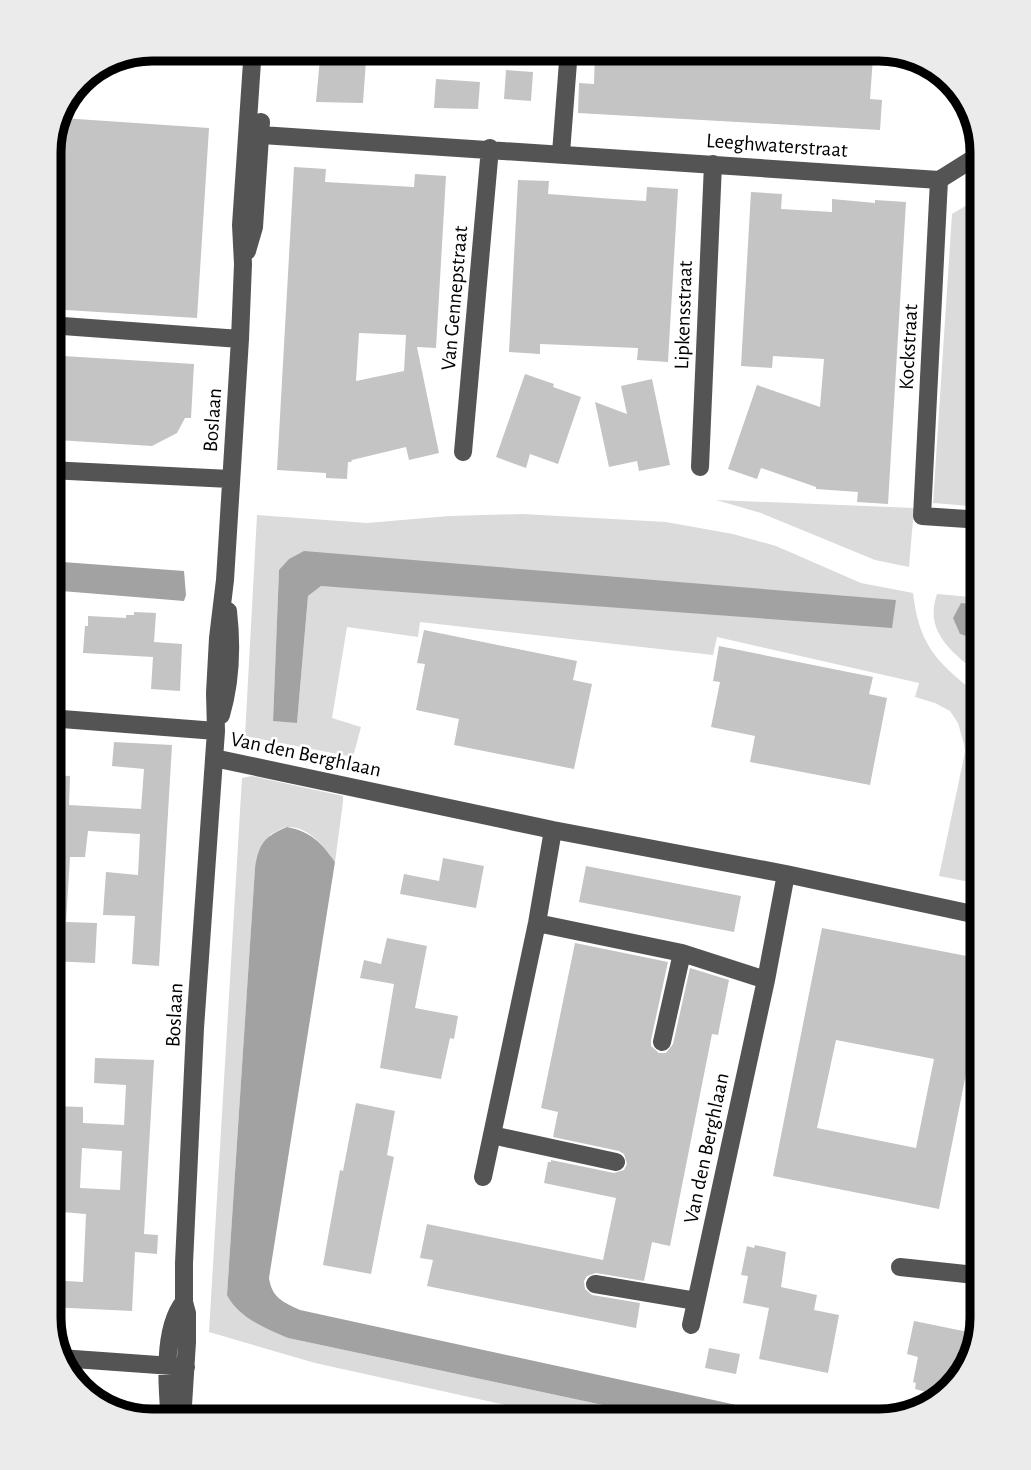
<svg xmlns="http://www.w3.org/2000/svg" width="1031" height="1470" font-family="'Alegreya Sans',sans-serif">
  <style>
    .green { fill: #dbdbdb; fill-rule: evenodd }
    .water { fill: #a2a2a2 }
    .building { fill: #c4c4c4; fill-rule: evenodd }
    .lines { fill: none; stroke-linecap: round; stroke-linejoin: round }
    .minor { stroke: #545454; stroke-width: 18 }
    .labels { text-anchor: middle; stroke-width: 5; stroke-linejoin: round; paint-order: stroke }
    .street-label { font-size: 21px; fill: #000; stroke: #fff }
    .rim { fill: none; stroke: #000; stroke-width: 9 }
  </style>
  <rect width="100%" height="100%" fill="#fff"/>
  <path class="green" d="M982,196V507L933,503L952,214Z
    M716,500L914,508L909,567L875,560L761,513Z
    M523,514L666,522L733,534L776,546L861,583L913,593C920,651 940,663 982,699V875L980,884L939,876L965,752L964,744L958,723L950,711L935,703L915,697L919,683L717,637L713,655L420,622L418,637L347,627L332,718L361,727L353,757L245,736L257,515L367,523L449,516ZM279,570L344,587L321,586L308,596L297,723L273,720Z
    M937,594L982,598V605L961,603L960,634L982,641V677C955,654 923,634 937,594Z
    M252,776L343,796V802L335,862C325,847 308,826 288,827C283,827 276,832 271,834L255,868L227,1295L288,1338L678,1421H578L315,1363L209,1332L242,778Z"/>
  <path class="water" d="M304,551L896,600L892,628L321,586L308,596L297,723L273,721L279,570L289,559Z
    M49,561L184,571L186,595L184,601L49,590Z
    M961,603L982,605V641L960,634L953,618Z
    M287,827C311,832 321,842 335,862L269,1278C272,1298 283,1302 300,1310L810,1421H678L288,1338C265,1328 239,1318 227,1295L255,868C259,843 264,837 287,827Z
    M116,1399L125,1407L127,1415L101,1407L103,1402Z"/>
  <path class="building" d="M335,49H354L353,59L366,60L363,103L316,102L320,58L334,59Z
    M595,49H749L873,57L870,99L882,100L880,130L578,113L579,83L594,84Z
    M506,70L533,72L531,101L504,99Z
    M436,79L480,82L478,109L434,108Z
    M62,118L209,128L197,318L49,309V254H52L56,200H49V164H58Z
    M294,167L326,169L325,182L414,187L415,174L446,176L436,348L417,347L439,453L409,460L406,447L352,460L351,462H348L347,479L326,478V473L277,470ZM359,333L406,335L404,371L356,381Z
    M518,180L549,181L548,194L614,199L646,201L647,187L678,189L668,362L637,360L638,348L540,344V354L509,352Z
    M751,192L782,194L781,209L832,212V199L875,203V200L906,202L888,504L857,502L858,492L816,489V487L761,468L757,479L728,469L757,385L820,407L824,359L773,356L772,368L741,366Z
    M63,356L194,364L191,418H185L177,433L152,446L57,440Z
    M525,374L554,384L553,387L581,397L558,464L530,454L526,468L496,457Z
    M652,379L670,465L639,471L637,461L609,467L595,402L627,414L621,386Z
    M134,612L156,613L154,642L182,644L180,691L151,689L153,657L83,653L85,626H88V616L126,618V615H134Z
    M424,630L577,661L573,680L592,684L574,769L454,745L459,719L416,710L425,664L417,663Z
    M719,646L873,677L869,694L887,698L870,785L750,762L755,736L711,727L720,682L713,681Z
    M114,742L172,745L159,966L132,964L135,916L103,915L106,872L138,875L140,834L88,831L85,857H70L66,922L97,923L95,963L49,961V775L70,776L69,805L141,809L144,769L112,766Z
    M443,858L484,866L476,908L400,894L404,874L439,881Z
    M586,866L741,896L734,932L579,902Z
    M822,928L982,959V994L939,1209L773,1176ZM836,1040L934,1059L916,1148L817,1128Z
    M387,938L427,946L415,1008L458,1016L454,1039L450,1038L441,1079L380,1068L394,984L360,978L364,960L381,964Z
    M575,943L668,962L651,1040V1046L659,1053H666L673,1044L690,968L729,980L718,1035L712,1034L670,1246L652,1242L644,1281L596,1273L587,1276L584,1281L585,1289L592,1295L640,1303L636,1328L427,1286L433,1260L420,1258L427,1224L603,1260L616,1198L544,1183L548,1162H551V1160L614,1173L624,1170L627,1164L624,1154L619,1151L553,1137L558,1112L541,1108Z
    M95,1058L154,1060L144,1234L158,1235L157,1254L135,1252L132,1311L49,1307V1280L83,1282L86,1214L49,1211V1106L83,1107V1123L124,1125L126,1085L94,1083ZM82,1148L122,1151L120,1190L80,1188Z
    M356,1103L395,1111L387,1155L394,1157L371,1274L323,1265L340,1170L343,1171Z
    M755,1245L786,1252L781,1287L817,1295L814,1310L839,1315L828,1373L759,1359L769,1308L743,1303L748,1276L741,1275L747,1246L754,1248Z
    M914,1321L978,1334L968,1370L941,1396L915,1389L916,1383L913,1382L918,1357L907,1354Z
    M709,1348L740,1354L736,1374L705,1368Z"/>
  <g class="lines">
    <path class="minor" d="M248,134L939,180L982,153
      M561,153L569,49
      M939,180L922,516L982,520
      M247,251L254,227L261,122
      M49,325L240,339
      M49,398L53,325
      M463,452L490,148
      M700,467L713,164
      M49,470L230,479
      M221,715C231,681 232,646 228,611
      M49,718L216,731
      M214,758L553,830L786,874L982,916
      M537,923L682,953L766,980
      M662,1042L682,953
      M492,1135L616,1162
      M483,1177L537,923L553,830
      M900,1267L975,1275L982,1238
      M595,1284L696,1301
      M691,1325L766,980L786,874
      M60,1358L186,1367
      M170,1421C167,1387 162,1329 184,1302
      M182,1421L187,1342V1313L184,1302V1263L195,1028L216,731L215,693L218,638L225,580L240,339L243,264L241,225L252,62L257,49"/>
  </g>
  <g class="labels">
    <g class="street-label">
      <text transform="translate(777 145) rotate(4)" y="7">Leeghwaterstraat</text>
      <text transform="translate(454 298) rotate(-85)" y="7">Van Gennepstraat</text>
      <text transform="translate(683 315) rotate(-88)" y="7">Lipkensstraat</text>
      <text transform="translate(908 347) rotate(-87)" y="7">Kockstraat</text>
      <text transform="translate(212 420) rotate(-86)" y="7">Boslaan</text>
      <text transform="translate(306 754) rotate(12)" y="7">Van den Berghlaan</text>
      <text transform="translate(174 1015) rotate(-87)" y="7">Boslaan</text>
      <text transform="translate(706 1148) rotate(-78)" y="7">Van den Berghlaan</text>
    </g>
  </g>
  <path d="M0 0H1031V1470H0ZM152 61H879A91 91 0 0 1 970 152V1318A91 91 0 0 1 879 1409H152A91 91 0 0 1 61 1318V152A91 91 0 0 1 152 61Z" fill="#ebebeb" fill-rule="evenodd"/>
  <path class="rim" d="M152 61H879A91 91 0 0 1 970 152V1318A91 91 0 0 1 879 1409H152A91 91 0 0 1 61 1318V152A91 91 0 0 1 152 61Z"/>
</svg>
